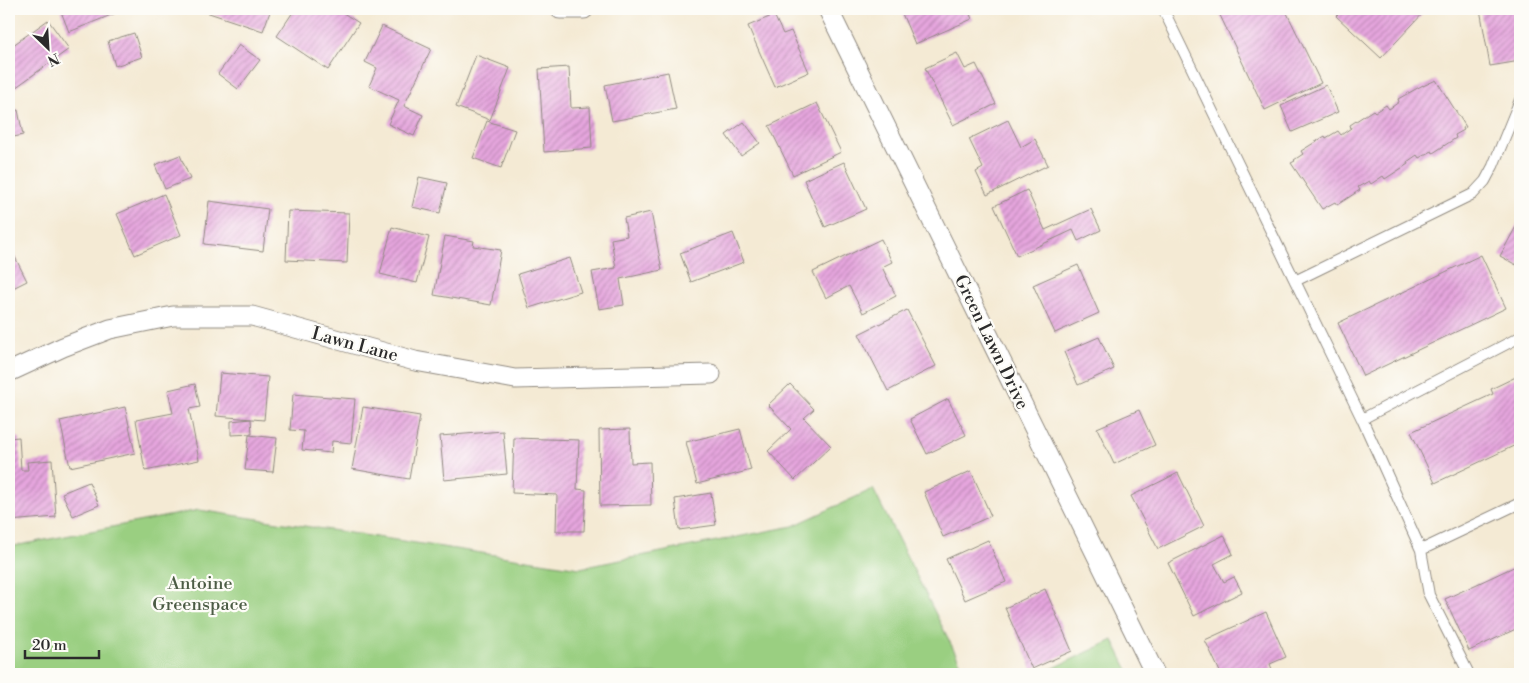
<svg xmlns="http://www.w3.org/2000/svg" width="1529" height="683" font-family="'Libre Bodoni',serif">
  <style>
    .green { fill: #9acf81; stroke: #627d56 }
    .building { fill: url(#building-hatch) }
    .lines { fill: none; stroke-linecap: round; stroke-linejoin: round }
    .lane-casing { stroke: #908a80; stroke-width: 12 }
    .street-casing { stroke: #908a80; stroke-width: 21 }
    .lane { stroke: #fff; stroke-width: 10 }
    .street { stroke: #fff; stroke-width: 19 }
    .labels { text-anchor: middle; stroke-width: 4.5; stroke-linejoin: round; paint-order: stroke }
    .street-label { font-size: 18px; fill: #2b2b2b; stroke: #fdfcf7 }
    .park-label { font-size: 18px; fill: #4c5c45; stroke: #fdfcf7 }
  </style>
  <defs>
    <pattern id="building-hatch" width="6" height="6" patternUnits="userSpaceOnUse" patternTransform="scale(1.25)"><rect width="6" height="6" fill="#e6a6de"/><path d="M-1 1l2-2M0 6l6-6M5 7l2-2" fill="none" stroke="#bb87b4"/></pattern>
  </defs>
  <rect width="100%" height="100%" fill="#fdfcf7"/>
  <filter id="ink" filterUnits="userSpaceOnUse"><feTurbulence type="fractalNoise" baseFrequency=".02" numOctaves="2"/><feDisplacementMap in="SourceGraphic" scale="10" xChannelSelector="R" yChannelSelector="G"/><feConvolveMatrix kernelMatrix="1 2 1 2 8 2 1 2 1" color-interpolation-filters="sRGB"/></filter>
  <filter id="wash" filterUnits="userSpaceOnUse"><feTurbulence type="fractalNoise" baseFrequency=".0096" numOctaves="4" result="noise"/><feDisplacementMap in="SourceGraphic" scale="20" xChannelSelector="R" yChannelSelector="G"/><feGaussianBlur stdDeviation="1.12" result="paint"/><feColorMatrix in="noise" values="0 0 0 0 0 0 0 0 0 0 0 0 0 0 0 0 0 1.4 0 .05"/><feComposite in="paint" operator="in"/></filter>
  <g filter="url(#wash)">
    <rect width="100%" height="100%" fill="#f4ead4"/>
    <path class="green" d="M873,489L966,674H9V547L199,510L580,568L793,526Z
      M1113,640L1130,674H1041Z"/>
    <g id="blocks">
      <path class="building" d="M60,9H120L121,11L69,32Z
        M207,9H271L263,31L206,12Z
        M295,9H337L359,23L328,70L277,36Z
        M900,9H968L972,19L915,44Z
        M1217,9H1285L1321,83L1265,110Z
        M1343,9H1427L1381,58L1336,16Z
        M1480,9H1520V61L1490,66Z
        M774,15L783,34L791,31L809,72L775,87L748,26Z
        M48,20L69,49L15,88L9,79V48Z
        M382,26L431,49L404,106L423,115L414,136L388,124L399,100L369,86L377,68L365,62Z
        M134,33L142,57L115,66L108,41Z
        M239,45L260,60L238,89L218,74Z
        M957,53L965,69L976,64L996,104L953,125L925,68Z
        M476,55L510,68L490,120L456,107Z
        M569,67L571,108L590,107L592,148L544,152L539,69Z
        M668,72L676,109L612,121L605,85Z
        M1436,80L1466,127L1463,128L1464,130L1455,135L1456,138L1433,153L1432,151L1419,158L1417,155L1407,162L1408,164L1385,179L1383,176L1371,184L1369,181L1358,187L1360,190L1337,205L1335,202L1322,209L1291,163L1295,161L1294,160L1303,154L1301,151L1325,136L1326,138L1338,131L1341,135L1351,128L1350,125L1373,110L1375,112L1386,105L1389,109L1399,102L1398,99L1423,85V86Z
        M1326,85L1338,112L1292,132L1281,106Z
        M817,103L841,152L793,175L769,126Z
        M18,110L23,135L9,138V112Z
        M1008,120L1021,147L1035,139L1048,165L987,195L976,172L983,168L969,139Z
        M487,121L515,130L501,168L473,158Z
        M744,122L760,143L741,156L726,135Z
        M180,155L190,179L165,189L155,165Z
        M844,162L866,209L825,227L804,180Z
        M419,177L447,183L440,213L412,207Z
        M1027,190L1045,230L1091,209L1101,230L1078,241L1073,230L1017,256L994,206Z
        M164,194L181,235L135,255L117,214Z
        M209,201L268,209L263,251L204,244Z
        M288,211L349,213L347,263L286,260Z
        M651,212L662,270L620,279L624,305L599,309L592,272L616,268L611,239L627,236L624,218Z
        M1520,219V267L1500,256Z
        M392,227L429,237L417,283L380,274Z
        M733,233L744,262L691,282L680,253Z
        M445,236L474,241L473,246L501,250L491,305L434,295Z
        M881,239L892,262L882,267L896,296L863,313L849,286L826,298L813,272Z
        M9,245L27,281L9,290Z
        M1481,255L1506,308L1363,376L1338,323Z
        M570,258L581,292L529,308L518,274Z
        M1078,265L1099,313L1055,333L1033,285Z
        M907,310L936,366L888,391L859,334Z
        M1099,337L1114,369L1078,385L1064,352Z
        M220,373L268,377L264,420L216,416Z
        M1520,375V443L1435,483L1411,432L1493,394L1491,389Z
        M195,384L200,407L189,409L199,460L145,471L136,420L173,413L168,390Z
        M790,384L814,409L804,418L831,446L795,480L768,451L791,429L768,405Z
        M293,394L355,399L351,443L332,441L331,453L302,450L304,431L290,430Z
        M948,399L966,435L927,454L910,419Z
        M125,407L135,453L70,467L60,421Z
        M363,407L420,416L409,479L352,469Z
        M1139,410L1155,445L1114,464L1097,428Z
        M251,419L252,434L231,435V421Z
        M630,429L631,463L650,462L651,505L600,506L599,430Z
        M740,429L751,470L697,484L686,442Z
        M503,431L507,474L444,480L440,436Z
        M249,435L277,438L273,472L245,470Z
        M19,437L21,470H28L27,462L52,460L56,517L9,521V438Z
        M514,438L579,440L577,489L586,490L584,531H556L557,495L512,493Z
        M971,471L991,516L943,537L924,492Z
        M1178,473L1204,526L1158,549L1131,496Z
        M89,482L99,505L73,516L62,493Z
        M711,493L716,525L679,530L675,499Z
        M1224,535L1233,554L1214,564L1224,582L1234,577L1242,592L1194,616L1168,563Z
        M988,540L1006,582L965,600L946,559Z
        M1520,564V627L1469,651L1445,599Z
        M1045,589L1072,651L1032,669L1005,608Z
        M1266,612L1286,657L1270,664L1273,672L1268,674H1221L1205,640Z"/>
    </g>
  </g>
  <g filter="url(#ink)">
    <use href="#blocks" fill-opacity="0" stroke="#908a80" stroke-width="1"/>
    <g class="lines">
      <defs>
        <path id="lane" d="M1163,9L1362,419L1421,550L1429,595L1469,674
          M1295,281L1473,194L1485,181L1493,166L1520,100
          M1362,419L1520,337
          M1421,550L1520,503"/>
        <path id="street" d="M560,9H584
          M828,9L1155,674
          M9,372L63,347L110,329L173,316H252L415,361L515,379L711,374"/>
      </defs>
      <use href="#lane" class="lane-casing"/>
      <use href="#street" class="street-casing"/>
      <use href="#lane" class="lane"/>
      <use href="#street" class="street"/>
    </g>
  </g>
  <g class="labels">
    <g class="street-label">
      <text transform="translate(992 342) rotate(64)" y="6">Green Lawn Drive</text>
      <text transform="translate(355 344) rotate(15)" y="6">Lawn Lane</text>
    </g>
    <g class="park-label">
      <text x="200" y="589">Antoine<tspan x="200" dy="21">Greenspace</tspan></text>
    </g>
  </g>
  <rect width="1529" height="683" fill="none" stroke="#fdfcf7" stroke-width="30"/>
  <g transform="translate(48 48) rotate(155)" stroke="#fdfcf7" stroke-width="4" paint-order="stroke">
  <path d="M0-4L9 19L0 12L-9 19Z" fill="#2b2b2b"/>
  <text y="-8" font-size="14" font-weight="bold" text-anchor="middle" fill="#2b2b2b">N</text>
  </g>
  <path d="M25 650v8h74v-8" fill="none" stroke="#2b2b2b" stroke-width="2.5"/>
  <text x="32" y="650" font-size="15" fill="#2b2b2b" stroke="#fdfcf7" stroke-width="4" paint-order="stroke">20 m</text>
</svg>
